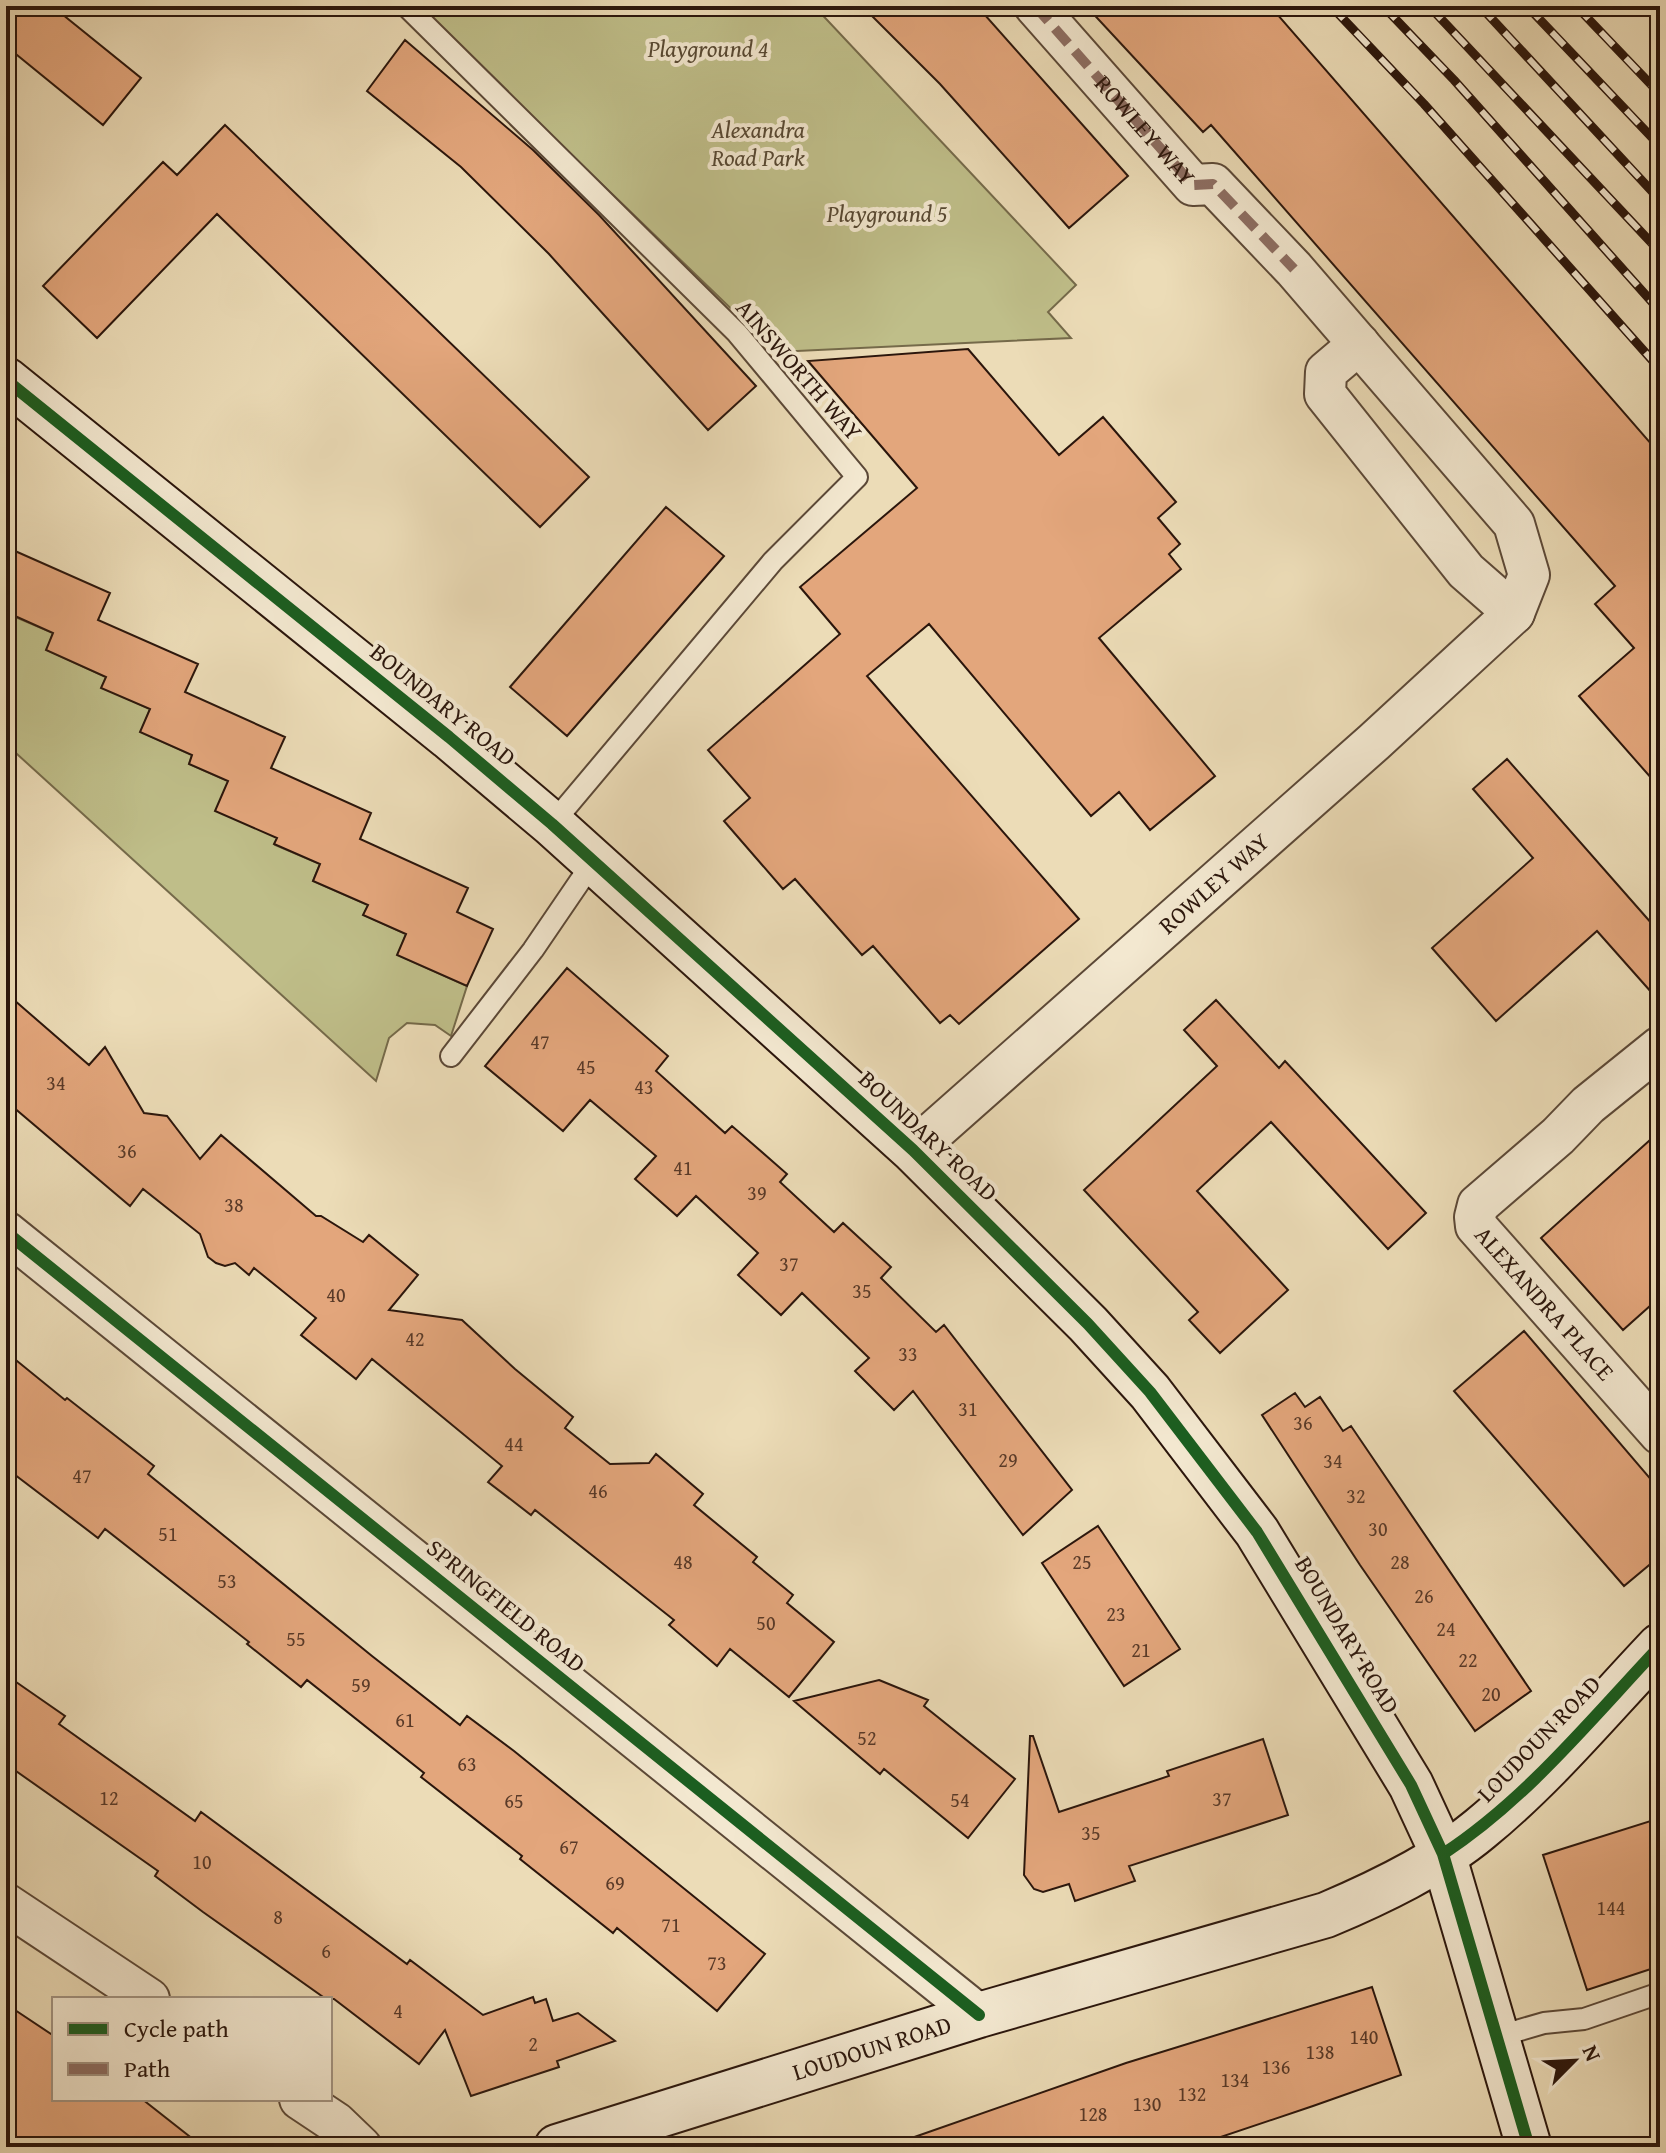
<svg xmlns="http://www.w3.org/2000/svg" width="1666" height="2153" font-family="'Gentium Book Plus',serif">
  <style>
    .green { fill: #bfbe89; stroke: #756a4a; stroke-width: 2 }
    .building { fill: #e3a67c; stroke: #2b160c; stroke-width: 2 }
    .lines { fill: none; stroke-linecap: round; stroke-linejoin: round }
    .lane-casing { stroke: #5b4837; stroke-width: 24 }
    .street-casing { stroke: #5b4837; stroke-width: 44 }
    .secondary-casing { stroke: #2b160c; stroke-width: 48 }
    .lane { stroke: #f3e8d0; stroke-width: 20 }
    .street { stroke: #f3e8d0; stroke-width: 40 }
    .secondary { stroke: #f3e8d0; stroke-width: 44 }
    .rail-casing { stroke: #2b160c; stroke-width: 9 }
    .rail { stroke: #f3e8d0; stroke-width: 6; stroke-dasharray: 18; stroke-linecap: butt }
    .quiet { stroke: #8d6e63; stroke-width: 10; stroke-dasharray: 20 10; stroke-linecap: butt }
    .cycleway-casing { stroke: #f3e8d0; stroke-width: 17 }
    .cycleway { stroke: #1b5e20; stroke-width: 12 }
    .labels { text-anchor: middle; stroke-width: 8; stroke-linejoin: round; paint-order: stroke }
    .number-label { font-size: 20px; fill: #593a28 }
    .park-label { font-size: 24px; font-style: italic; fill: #574832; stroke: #f3e8d0 }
    .street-label { font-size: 24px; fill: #2b160c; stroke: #f3e8d0 }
  </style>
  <rect width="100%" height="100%" fill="#ecdcb7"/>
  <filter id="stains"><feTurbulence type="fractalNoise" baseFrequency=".0025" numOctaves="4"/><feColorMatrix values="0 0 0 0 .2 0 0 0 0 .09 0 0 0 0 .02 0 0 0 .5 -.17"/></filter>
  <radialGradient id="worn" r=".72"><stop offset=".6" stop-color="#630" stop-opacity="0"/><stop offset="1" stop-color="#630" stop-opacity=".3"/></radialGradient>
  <path class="green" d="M417,6H814L1076,285L1048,312L1071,338L776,352Z
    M6,599V613L53,633L47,650L106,677L102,687L150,709L141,732L192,755L189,764L228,781L277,838L275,845L320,864L313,881L368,905L364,915L406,934L398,955L467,986L451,1036L435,1025L407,1023L389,1038L376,1081L6,744Z"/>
  <path class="building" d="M6,6H52L141,78L103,125L6,46Z
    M862,6H977L1128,176L1069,228L940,84Z
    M1086,6H1270L1660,454V788L1579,696L1634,648L1595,604L1615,586L1211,125L1203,132Z
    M405,40L533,150L599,215L756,386L708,430L549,254L461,167L367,91Z
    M225,125L589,477L540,527L217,214L97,338L43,286L163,162L177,175Z
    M968,349L1059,455L1103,417L1176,502L1158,518L1180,544L1169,554L1181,569L1099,638L1215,776L1150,830L1119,792L1091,816L929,624L867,676L1079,919L959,1024L950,1015L940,1023L873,946L862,955L795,879L783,889L724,821L750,798L708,750L840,634L800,587L917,488L808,361Z
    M666,507L724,556L567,736L510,687Z
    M6,547L110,593L98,620L198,664L185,692L285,737L271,768L371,813L360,839L468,888L457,912L493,929L467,986L397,955L406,934L363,915L368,905L313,881L320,864L274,844L277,838L215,811L228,781L189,764L192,755L140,732L150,709L101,688L106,677L46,650L53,633L6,612Z
    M1507,759L1660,933V1002L1597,931L1496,1021L1432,948L1533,858L1473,789Z
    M567,968L668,1056L656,1071L725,1133L732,1126L787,1174L780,1182L834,1232L843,1223L891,1267L881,1278L936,1332L944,1325L1072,1490L1023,1535L913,1391L894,1410L855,1371L869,1358L802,1293L781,1315L738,1275L758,1253L696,1196L677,1216L635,1179L656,1156L590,1100L563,1131L485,1066Z
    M6,993L89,1065L105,1047L144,1113L167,1116L200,1159L221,1135L316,1216H321L363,1242L369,1235L418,1275L389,1310L462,1320L515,1369L573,1417L565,1428L610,1464L649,1463L656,1454L703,1494L694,1505L757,1557L753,1562L793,1595L787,1603L834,1642L789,1697L730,1649L717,1666L669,1625L674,1620L535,1510L531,1515L488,1482L502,1466L372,1359L356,1379L301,1335L316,1318L254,1268L249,1275L235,1263L225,1266L216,1263L208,1257L200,1234L143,1189L130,1206L6,1101Z
    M1216,1000L1279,1068L1285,1061L1426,1213L1388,1249L1271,1122L1197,1191L1288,1290L1220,1353L1189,1320L1198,1312L1084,1190L1217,1066L1184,1030Z
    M1660,1131V1297L1623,1330L1541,1238Z
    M1524,1331L1660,1490V1556L1624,1586L1454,1391Z
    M6,1352L65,1400L67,1398L154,1466L148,1474L372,1656L460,1725L467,1716L514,1751L765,1954L717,2011L617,1928L613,1933L520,1859L522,1856L421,1777L424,1773L307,1680L301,1687L247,1644L249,1642L105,1529L98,1538L6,1468Z
    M1295,1393L1305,1407L1320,1397L1343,1431L1351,1426L1531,1691L1475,1731L1360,1565L1262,1415Z
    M1098,1526L1180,1649L1124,1686L1042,1563Z
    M6,1675L65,1716L59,1724L195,1821L201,1812L407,1964L410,1960L483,2015L533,1997L535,2003L546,1999L553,2021L578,2013L615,2041L557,2061L559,2067L471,2096L445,2030L419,2064L334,1999H326L203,1912L155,1876L158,1871L6,1764Z
    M879,1680L928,1700L924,1706L1015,1779L968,1838L884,1769L880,1774L794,1701Z
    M1030,1736H1033L1059,1812L1169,1776L1167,1771L1263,1739L1288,1815L1129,1866L1135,1881L1075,1901L1069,1884L1043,1892L1034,1889L1024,1875Z
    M1660,1818V1966L1587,1990L1543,1855Z
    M1372,1987L1401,2075L1313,2106L1191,2147H904L903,2141L1126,2063Z
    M6,2004L54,2036V2099H142L203,2147H24L6,2134Z"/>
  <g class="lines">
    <defs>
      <path id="lane" d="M406,6L737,333L857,477L773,561L552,824
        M451,1056L533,950L593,862
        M1496,2037L1544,2023L1584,2019L1660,1993"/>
      <g id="street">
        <path d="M1359,344L1326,372L1325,394L1466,571L1514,613"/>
        <path id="s1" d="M1660,1047L1588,1105L1558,1136L1478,1205L1475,1217L1476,1226L1660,1434"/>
        <path id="s2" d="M913,1150L1374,742L1514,613L1529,575L1514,524L1294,269L1213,184L1193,185L1035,6"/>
        <path d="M6,1232L979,2015"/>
        <path d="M6,1904L149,1999"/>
        <path d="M300,2099L336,2123L361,2147"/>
      </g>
      <g id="secondary">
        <path d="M6,380L449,737L552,824L913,1150L1088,1324L1150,1392L1257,1532L1411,1785L1443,1854L1529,2147"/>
        <path id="s3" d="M557,2147L979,2015L1326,1915C1378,1893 1437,1865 1480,1829C1546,1775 1602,1707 1660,1646"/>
      </g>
    </defs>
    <use href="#lane" class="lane-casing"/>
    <use href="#street" class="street-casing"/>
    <use href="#secondary" class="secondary-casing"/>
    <use href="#lane" class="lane"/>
    <use href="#street" class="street"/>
    <use href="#secondary" class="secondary"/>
    <defs>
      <path id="rail" d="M1331,6L1424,104L1660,369
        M1383,6L1454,80L1660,311
        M1429,6L1660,252
        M1480,6L1660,200
        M1527,6L1660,146
        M1576,6L1660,94"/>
    </defs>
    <use href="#rail" class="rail-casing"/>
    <use href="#rail" class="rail"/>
    <path class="quiet" id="s4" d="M1035,6L1193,185L1213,184L1294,269"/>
    <defs>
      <path id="cycleway" d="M6,380L449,737L552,824L913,1150L1088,1324L1150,1392L1257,1532L1411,1785L1443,1854L1529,2147
        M6,1232L979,2015
        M1443,1854C1527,1799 1592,1718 1660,1646"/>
    </defs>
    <use href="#cycleway" class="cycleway-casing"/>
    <use href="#cycleway" class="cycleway"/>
  </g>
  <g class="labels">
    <g class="number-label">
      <text x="540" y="1049">47</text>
      <text x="586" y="1074">45</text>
      <text x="56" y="1090">34</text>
      <text x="644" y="1094">43</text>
      <text x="127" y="1158">36</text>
      <text x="683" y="1175">41</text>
      <text x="757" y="1200">39</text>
      <text x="234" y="1212">38</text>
      <text x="789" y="1271">37</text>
      <text x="862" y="1298">35</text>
      <text x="336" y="1302">40</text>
      <text x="415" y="1346">42</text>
      <text x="908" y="1361">33</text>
      <text x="968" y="1416">31</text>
      <text x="1303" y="1430">36</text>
      <text x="514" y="1451">44</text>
      <text x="1008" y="1467">29</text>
      <text x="1333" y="1468">34</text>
      <text x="82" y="1483">47</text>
      <text x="598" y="1498">46</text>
      <text x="1356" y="1503">32</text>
      <text x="1378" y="1536">30</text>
      <text x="168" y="1541">51</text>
      <text x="683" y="1569">48</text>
      <text x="1082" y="1569">25</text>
      <text x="1400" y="1569">28</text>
      <text x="227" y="1588">53</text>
      <text x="1424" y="1603">26</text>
      <text x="1116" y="1621">23</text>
      <text x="766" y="1630">50</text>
      <text x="1446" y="1636">24</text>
      <text x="296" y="1646">55</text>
      <text x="1141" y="1657">21</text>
      <text x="1468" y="1667">22</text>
      <text x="361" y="1692">59</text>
      <text x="1491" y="1701">20</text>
      <text x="405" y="1727">61</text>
      <text x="867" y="1745">52</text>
      <text x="467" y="1771">63</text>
      <text x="109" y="1805">12</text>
      <text x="1222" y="1806">37</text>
      <text x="960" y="1807">54</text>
      <text x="514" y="1808">65</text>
      <text x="1091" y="1840">35</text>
      <text x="569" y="1854">67</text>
      <text x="202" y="1869">10</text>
      <text x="615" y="1890">69</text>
      <text x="1611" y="1915">144</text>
      <text x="278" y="1924">8</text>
      <text x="671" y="1932">71</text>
      <text x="326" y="1958">6</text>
      <text x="717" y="1970">73</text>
      <text x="398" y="2018">4</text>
      <text x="1364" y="2044">140</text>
      <text x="533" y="2051">2</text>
      <text x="1320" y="2059">138</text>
      <text x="1276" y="2074">136</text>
      <text x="1235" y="2087">134</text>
      <text x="1192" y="2101">132</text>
      <text x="1147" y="2111">130</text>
      <text x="1093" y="2121">128</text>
    </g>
    <g class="park-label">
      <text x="708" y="57">Playground 4</text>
      <text x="758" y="138">Alexandra<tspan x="758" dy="28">Road Park</tspan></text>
      <text x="887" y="222">Playground 5</text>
    </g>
    <g class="street-label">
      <text dy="8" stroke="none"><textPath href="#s4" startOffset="166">ROWLEY WAY</textPath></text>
      <text transform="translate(799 370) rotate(49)" y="8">AINSWORTH WAY</text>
      <text transform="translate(443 705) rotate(39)" y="8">BOUNDARY ROAD</text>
      <text dy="8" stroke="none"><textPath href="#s2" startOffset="402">ROWLEY WAY</textPath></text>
      <text transform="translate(928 1136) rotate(43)" y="8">BOUNDARY ROAD</text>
      <text dy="8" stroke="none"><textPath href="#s1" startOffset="366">ALEXANDRA PLACE</textPath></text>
      <text transform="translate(506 1606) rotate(39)" y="8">SPRINGFIELD ROAD</text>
      <text transform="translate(1347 1635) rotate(59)" y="8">BOUNDARY ROAD</text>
      <text transform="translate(1539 1739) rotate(-46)" y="8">LOUDOUN ROAD</text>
      <text dy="8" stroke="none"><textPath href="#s3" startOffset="330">LOUDOUN ROAD</textPath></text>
    </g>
  </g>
  <rect width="1666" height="2153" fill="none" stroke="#ecdcb7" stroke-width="32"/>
  <rect x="8" y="8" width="1650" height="2137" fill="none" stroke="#2b160c" stroke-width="4"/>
  <rect x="16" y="16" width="1634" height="2121" fill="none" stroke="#2b160c" stroke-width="2"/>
  <rect x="52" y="1997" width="280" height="104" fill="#f3e8d0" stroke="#a39482" stroke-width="2"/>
  <rect x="68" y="2023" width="40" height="12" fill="#1b5e20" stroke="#a39482" stroke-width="2"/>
  <text x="124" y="2037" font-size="24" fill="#2b160c">Cycle path</text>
  <rect x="68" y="2063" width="40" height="12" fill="#8d6e63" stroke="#a39482" stroke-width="2"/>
  <text x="124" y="2077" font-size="24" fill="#2b160c">Path</text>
  <g transform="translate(1574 2061) rotate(66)" stroke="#f3e8d0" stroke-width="6" paint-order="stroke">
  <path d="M0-6L14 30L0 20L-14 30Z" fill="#2b160c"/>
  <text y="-12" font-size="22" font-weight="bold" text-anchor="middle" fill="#2b160c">N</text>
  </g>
  <rect width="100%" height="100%" filter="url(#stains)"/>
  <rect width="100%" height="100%" fill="url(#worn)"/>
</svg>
